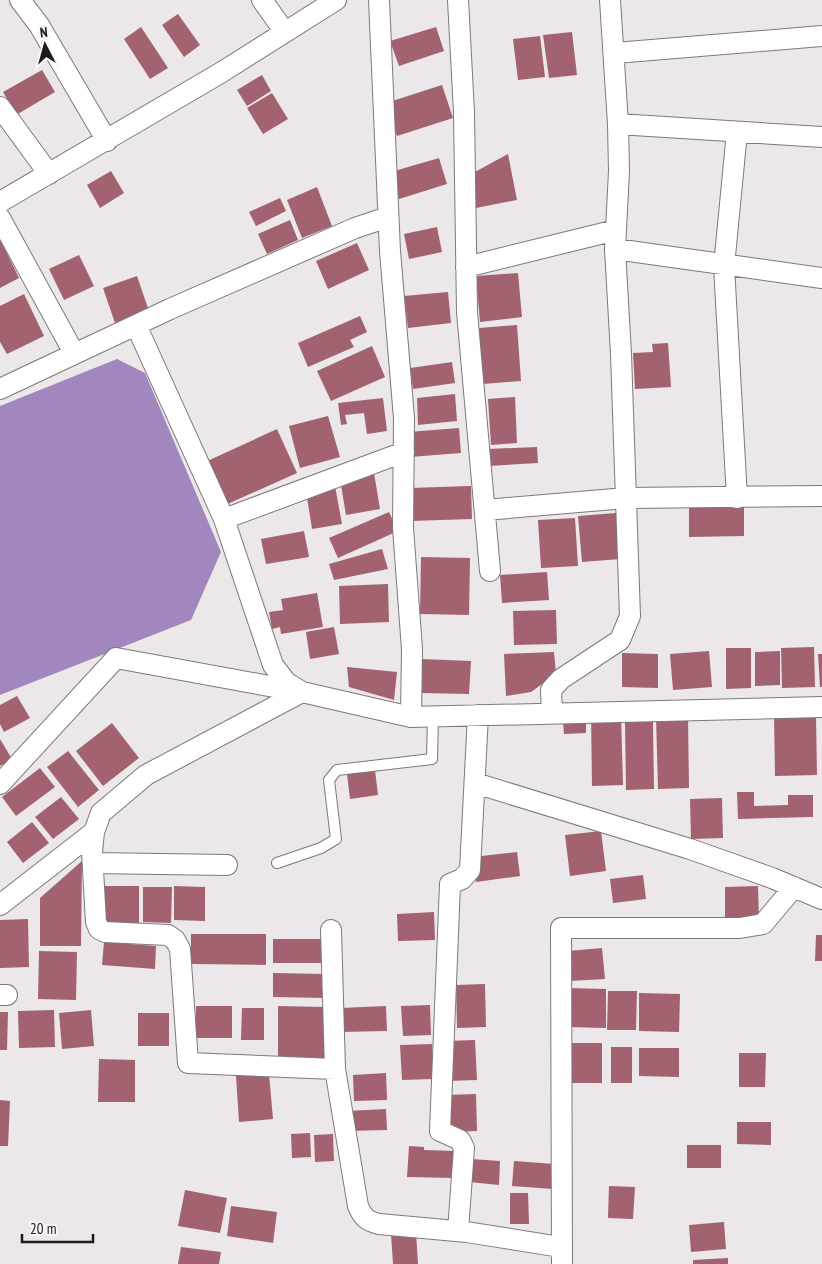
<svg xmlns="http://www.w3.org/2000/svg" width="822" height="1264" font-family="'PT Sans Narrow',sans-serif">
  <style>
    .water { fill: #a187be }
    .building { fill: #a26270 }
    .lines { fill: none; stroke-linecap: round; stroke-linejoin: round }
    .lane-casing { stroke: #7d797b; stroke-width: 12 }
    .street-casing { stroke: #7d797b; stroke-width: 22 }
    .lane { stroke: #fff; stroke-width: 10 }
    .street { stroke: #fff; stroke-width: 20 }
  </style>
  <rect width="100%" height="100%" fill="#ece7e9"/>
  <path class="water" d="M117,359L145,373L221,552L191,620L0,695V406Z"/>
  <path class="building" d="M178,14L200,45L184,57L162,25Z
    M141,27L168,68L150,79L124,39Z
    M436,27L444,51L399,66L390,41Z
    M572,32L577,75L549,78L543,35Z
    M540,36L545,77L518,80L513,39Z
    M42,70L55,92L16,115L3,92Z
    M262,75L271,91L247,106L237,90Z
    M442,85L453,118L397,136L386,103Z
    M272,93L288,119L263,134L247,108Z
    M508,154L517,200L476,208L473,173Z
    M439,158L447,184L399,199L391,172Z
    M111,171L124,193L100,208L87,185Z
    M317,187L332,226L302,238L287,200Z
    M280,198L286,211L256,226L249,212Z
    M290,220L298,240L267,254L258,234Z
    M437,227L442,252L409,259L404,234Z
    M0,239L19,278L0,288Z
    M357,243L369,270L328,289L316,261Z
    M79,255L94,286L64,300L49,269Z
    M518,273L522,317L480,322L476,276Z
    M137,276L150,314L116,326L103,288Z
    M448,292L451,323L408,328L404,296Z
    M24,294L44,336L7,354L0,342V306Z
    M360,316L367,332L350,340L354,347L308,367L298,343Z
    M517,325L521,381L483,384L479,328Z
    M668,343L671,387L635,389L633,353L653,352L652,344Z
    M372,346L385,377L331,401L317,371Z
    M452,362L455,383L413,389L410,368Z
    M455,394L457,421L418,425L417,398Z
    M515,397L517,443L491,445L488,399Z
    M383,398L387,431L367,434L364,413L345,415L347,424L341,425L338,403Z
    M328,416L340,457L300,468L289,426Z
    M459,428L461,453L410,457L408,432Z
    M277,429L297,473L223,506L203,463Z
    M537,447L538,463L488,466V449Z
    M374,473L380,509L346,515L340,479Z
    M335,486L342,524L312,529L306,491Z
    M471,486L472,519L410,521L409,488Z
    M744,505V536L689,537V506Z
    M389,512L398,531L338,558L329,538Z
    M616,513L620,559L582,562L578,516Z
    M575,518L578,566L541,568L538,520Z
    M304,531L309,557L266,564L261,539Z
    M382,549L388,569L334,580L329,564Z
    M421,557L470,558L469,615L420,614Z
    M547,572L549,600L502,603L500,575Z
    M388,584L389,622L340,624L339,586Z
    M317,593L323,627L281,634L280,627L272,629L269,612L283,610L281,599Z
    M556,610L557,644L514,645L513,611Z
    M334,627L339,654L310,659L306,632Z
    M814,647L815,687L782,688L781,648Z
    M726,648H751V688L726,689Z
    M709,651L712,687L673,690L670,654Z
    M780,651V685L755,686V652Z
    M554,652L556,674L531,692L506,696L504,654Z
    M622,653L658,654V688L622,687Z
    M818,654H822V687H820Z
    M422,659L471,661L469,694L421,693Z
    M347,667L397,672L394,700L349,687Z
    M17,696L30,718L4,732L0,724V705Z
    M591,714H621L623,785L592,786Z
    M816,714L817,775L775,776L774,716Z
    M688,716L689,788L658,789L656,717Z
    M563,720H586V733L564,734Z
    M653,721L654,789L626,790L625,722Z
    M112,723L139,758L103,786L76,751Z
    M0,739L12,759L0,766Z
    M68,751L99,790L78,807L47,767Z
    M40,768L55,787L16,816L2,797Z
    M375,770L378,795L350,799L347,774Z
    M737,792H754V806L788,805V795H813V817L738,819Z
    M61,797L79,819L53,839L35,817Z
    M722,798L723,838L691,839L690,799Z
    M32,822L49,843L23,863L7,842Z
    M601,831L606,871L570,876L565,835Z
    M517,852L520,876L476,882L473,857Z
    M82,861L81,946H40V898Z
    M643,875L646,899L613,903L610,879Z
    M103,886H139V926H103Z
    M174,886L205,887V921L174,920Z
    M758,886L759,920L725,921V887Z
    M143,887H172L171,923L143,922Z
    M434,912L435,940L398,941L397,914Z
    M28,919L29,967L0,968V920Z
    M191,934H266V965L191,964Z
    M816,935H822V961H815Z
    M273,939H323V963H273Z
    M104,942L156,946L155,969L102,965Z
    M602,948L605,979L570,981L568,951Z
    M39,951L77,952L76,1000L38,999Z
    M273,973L325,974V998L273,997Z
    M485,984L486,1027L457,1028L456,985Z
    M568,988L606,989V1028L567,1027Z
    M608,991H637L636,1030H607Z
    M639,993L680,994L679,1032L639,1031Z
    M430,1005L431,1035L403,1036L401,1006Z
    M196,1006H232V1038H196Z
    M278,1006L326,1007L325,1060L278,1059Z
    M386,1006L387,1031L341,1032L340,1008Z
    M242,1008H264V1040H241Z
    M54,1010L55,1047L19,1048L18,1011Z
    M91,1010L94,1046L62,1049L59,1013Z
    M0,1012H8L7,1050H0Z
    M138,1013H169V1046H138Z
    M475,1040L477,1080L447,1081L445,1041Z
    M571,1043H602V1083H571Z
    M432,1044L433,1079L402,1080L400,1045Z
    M611,1047H632V1083H611Z
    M639,1048H679V1077L639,1076Z
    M739,1053H766L765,1087H739Z
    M99,1059L135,1060V1102H98Z
    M386,1073L387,1100L354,1101L353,1075Z
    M269,1074L273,1119L239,1122L236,1076Z
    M476,1094L477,1131L448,1132L446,1095Z
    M0,1100L10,1101L8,1146H0Z
    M386,1109L387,1130L348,1131L347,1111Z
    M737,1122H771V1145L737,1144Z
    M310,1133L311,1157L292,1158L291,1134Z
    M333,1134L334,1161L315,1162L314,1135Z
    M687,1145H721V1168H687Z
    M409,1146L424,1147V1150L455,1151L454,1178L407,1177Z
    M471,1159L500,1161L499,1185L469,1182Z
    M514,1161L555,1164L553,1189L512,1186Z
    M609,1186L635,1187L633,1219L608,1218Z
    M185,1190L227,1198L220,1233L178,1226Z
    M510,1193H528L529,1224H510Z
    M231,1206L277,1212L273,1243L227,1236Z
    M724,1222L726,1249L691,1252L689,1225Z
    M416,1232L418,1264H393L391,1234Z
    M181,1247L221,1252L219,1264H178Z
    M728,1258V1264H693V1260Z"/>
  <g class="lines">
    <defs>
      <path id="lane" d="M277,863L321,848L336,839L329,780L337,770L432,759L433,716"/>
      <path id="street" d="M20,0L39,25L107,141
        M262,0L284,31
        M379,0L390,251L404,418L403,528L412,649L411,717
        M458,0L464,112L467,312L490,571
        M615,53L822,36
        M0,107L49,174
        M618,124L822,137
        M0,202L222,72L336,0
        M0,218L74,353
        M615,249L822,278
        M466,267L616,230
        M136,325L224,519L273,665L286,682L302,692L146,775L101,813L94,832L92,852L96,922L99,929L105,932L168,935L175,940L180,949L188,1063L335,1069
        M0,389L170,309L355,228L388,217
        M737,498L724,266L737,132
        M485,510L626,498L822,496
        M224,519L404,452
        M552,713L551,690L561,679L620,640L630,616L621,354L615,249L619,171L618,124L610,0
        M475,783L690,849L772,878L822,899
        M0,784L116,658L302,692L411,717L822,707
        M93,863L227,865
        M0,905L94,832
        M331,930L335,1069L358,1206C363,1218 367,1221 379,1224L467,1232L561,1247
        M0,995H7
        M458,1231L464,1148L460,1140L440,1131L450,884L462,879L470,870L478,715
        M562,1264L561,928H740L763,924L794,887"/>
    </defs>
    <use href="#lane" class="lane-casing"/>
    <use href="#street" class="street-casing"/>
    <use href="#lane" class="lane"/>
    <use href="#street" class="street"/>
  </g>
  <g transform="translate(45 45) rotate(354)" stroke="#f9f4f6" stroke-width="4" paint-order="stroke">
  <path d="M0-4L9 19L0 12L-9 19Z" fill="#1b191a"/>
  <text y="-8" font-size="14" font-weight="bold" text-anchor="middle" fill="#1b191a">N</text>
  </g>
  <path d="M22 1234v8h71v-8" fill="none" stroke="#1b191a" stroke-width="2.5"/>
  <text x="30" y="1234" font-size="15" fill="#1b191a" stroke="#f9f4f6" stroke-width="4" paint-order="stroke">20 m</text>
</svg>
